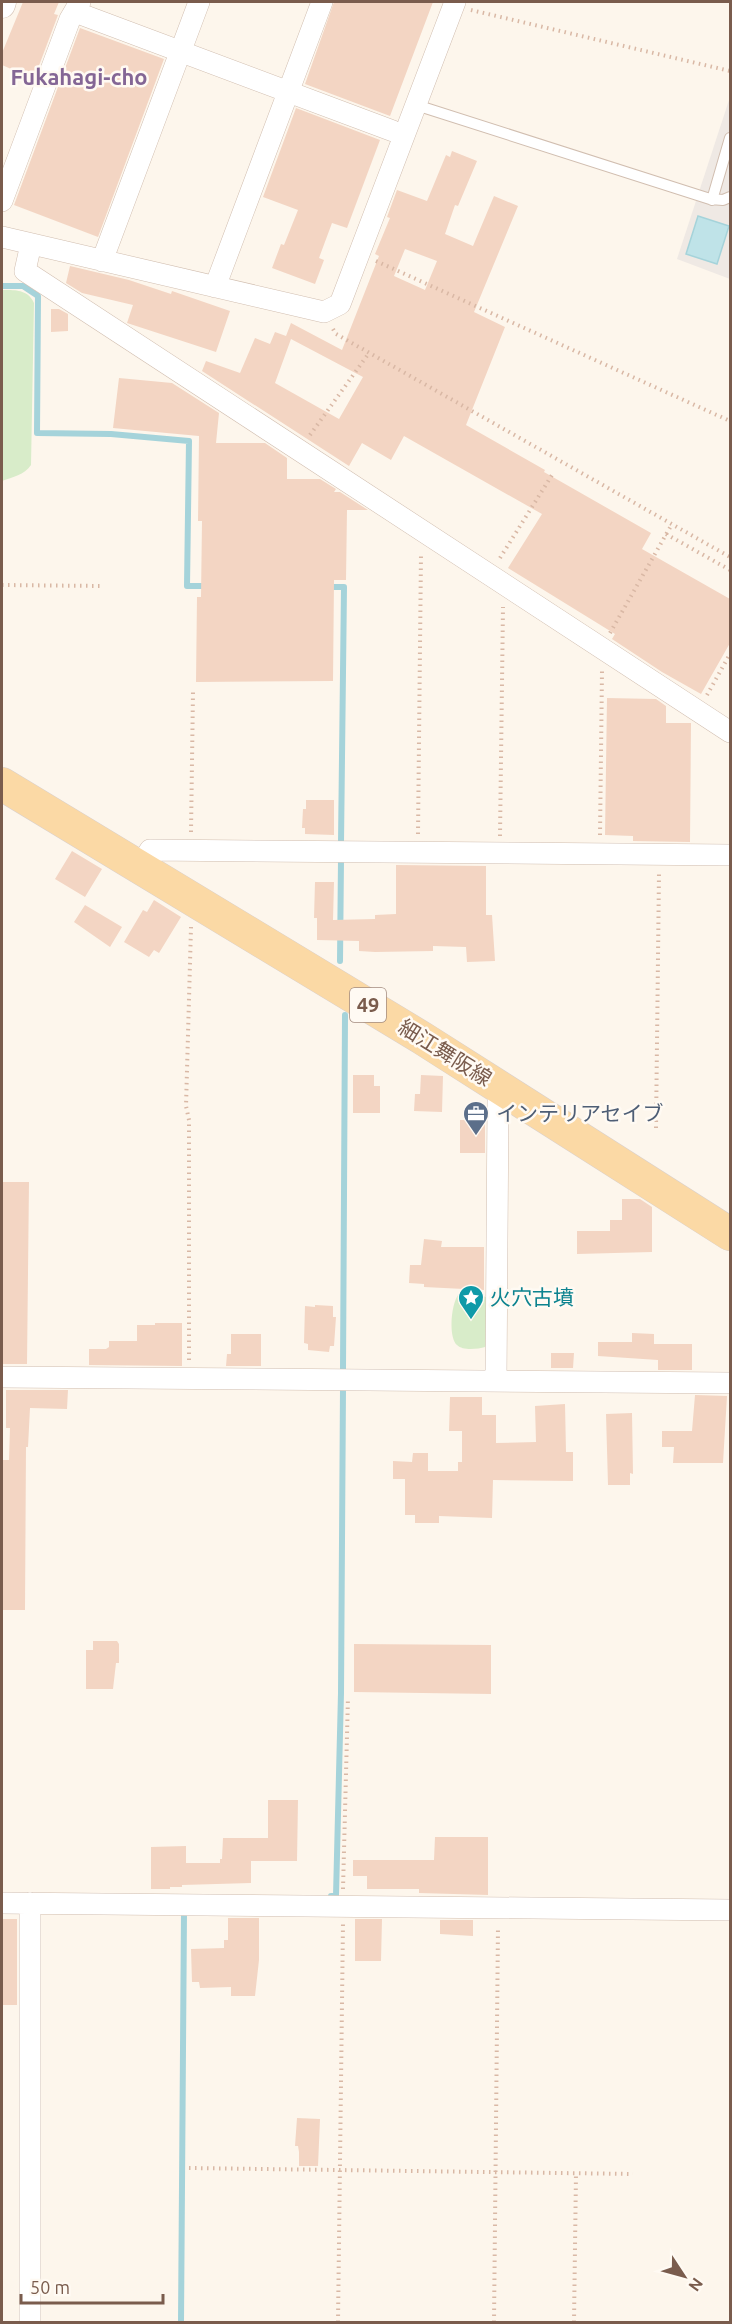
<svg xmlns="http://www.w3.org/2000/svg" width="732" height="2324" font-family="Ubuntu,'Noto Sans JP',sans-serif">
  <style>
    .industrial { fill: #efe9e4 }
    .green { fill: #d8ecc9 }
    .water { fill: #bfe3e8; stroke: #a5d3da; stroke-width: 1.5 }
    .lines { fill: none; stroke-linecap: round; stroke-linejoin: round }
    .stream { stroke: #a5d3da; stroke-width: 6 }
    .building { fill: #f3d5c3; fill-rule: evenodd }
    .service-casing { stroke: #d1beb0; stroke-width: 12 }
    .minor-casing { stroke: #d1beb0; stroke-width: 22 }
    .tertiary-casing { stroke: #d1beb0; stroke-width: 27 }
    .primary-casing { stroke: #dad1cd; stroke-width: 34 }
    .path { stroke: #d9b8a5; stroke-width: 4; stroke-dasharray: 1.5 4.5; stroke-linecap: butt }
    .service { stroke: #fff; stroke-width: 10 }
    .minor { stroke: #fff; stroke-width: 21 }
    .tertiary { stroke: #fff; stroke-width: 26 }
    .primary { stroke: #fbd9a5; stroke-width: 33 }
    .labels { text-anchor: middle; stroke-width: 5; stroke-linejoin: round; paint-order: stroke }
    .shield { fill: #fffaf3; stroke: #a28b7f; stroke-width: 1.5 }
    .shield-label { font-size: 20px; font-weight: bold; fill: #7a5c4d }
    .street-label { font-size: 21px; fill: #7a5c4d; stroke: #fffaf3 }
    .service-label { font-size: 21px; fill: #4e5e75; stroke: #fffaf3; text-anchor: start }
    .culture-label { font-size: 21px; fill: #0d838f; stroke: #fffaf3; text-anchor: start }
    .neighbourhood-label { font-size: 22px; font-weight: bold; fill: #846695; stroke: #fffaf3 }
  </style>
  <rect width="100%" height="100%" fill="#fdf6ec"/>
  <path class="industrial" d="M730,97V279L677,259Z"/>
  <path class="green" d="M2,290C14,290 28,289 34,303L31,465C24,475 13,477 2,481Z
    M465,1293H478L489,1299V1343L485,1347C478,1349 463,1351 457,1345C448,1338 451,1302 459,1294Z"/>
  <path class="water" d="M698,216L729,226L717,264L686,254Z"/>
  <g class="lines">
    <path class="stream" d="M2,286H23L38,296L37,433L111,434L189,441L187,586H207
      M328,587H344L341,843
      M340,961L341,860
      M343,1371L345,1015
      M331,1896H336L341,1693L343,1388
      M181,2322L184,1912"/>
  </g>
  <path class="building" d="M23,2H59L54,14L58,15L34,79L2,65V53Z
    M334,2H433L390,116L305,84Z
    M80,28L164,59L98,237L14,205Z
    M296,108L380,140L347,228L332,223L319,258L324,260L315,284L272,268L281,244L284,245L298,210L263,197Z
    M452,151L477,161L458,206L455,205L445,234L473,246L494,196L518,206L474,312L505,327L466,425L545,470L544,472L651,533L642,549L730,599V643L701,694L662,672L612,639L615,634L508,568L542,514L404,436L391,460L362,443L349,466L202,371L206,361L240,373L255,338L270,344L275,332L286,336L291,323L342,350L379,256L375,254L390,218L387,217L397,190L427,201L446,155L450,157ZM405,249L437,261L425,290L394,276ZM291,339L363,377L339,419L275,383Z
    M70,266L129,280L171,294L172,291L230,311L216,352L127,323L133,305L82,293L66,283Z
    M51,309H59L68,314V331L51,332Z
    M119,378L172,383L219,413L216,443H265L287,458V479H320L336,489L334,492H340L368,510H347L346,580H334L333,681L196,682L197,597H201L202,521H198L199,436L113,428Z
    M607,698L656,699L666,706V723H691L690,842L633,841V836L605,835Z
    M306,800H334V835L305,834V828H302L303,809H306Z
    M72,851L102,869L85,897L55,879Z
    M396,865L486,866V915H492L495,961L467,962L466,947L433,946V951L375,952L359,951V941L317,940V918H314L315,882H334L333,920L375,919V915L396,914Z
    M154,900L181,917L159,953L154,950L149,957L124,942L143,910L147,912Z
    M85,905L122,927L110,947L74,922Z
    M353,1075H374V1086H380V1113H353Z
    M421,1075L443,1076L442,1112L414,1111L415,1094H420Z
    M460,1120H485V1153H460Z
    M2,1182H29L27,1364H2Z
    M622,1199H640L652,1207V1252L577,1254V1231H610V1220H622Z
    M424,1239L442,1241L441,1247H484V1290L424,1287V1284L409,1283L410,1265H421Z
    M315,1305L333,1306V1317H336L334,1346H330L329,1352L308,1350V1344L304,1343L305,1306L315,1307Z
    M155,1323H182V1366L89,1365V1349H106L109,1347V1341H137V1325H155Z
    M632,1333L654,1334V1344H692V1370H658V1360L598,1356V1342H632Z
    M231,1334H261V1366H226L227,1354H231Z
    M551,1353H574L573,1368H551Z
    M6,1390H68L67,1409L30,1408L28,1447H26L25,1610H2V1460H9L10,1428H6Z
    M695,1395L727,1396L723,1463H673L674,1447H662V1431H692Z
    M450,1397H482V1415H496V1443L536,1442L535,1406L565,1404L566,1452H573V1481L493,1480L492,1518L439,1516V1523H415V1515H405V1479H393V1461L412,1462L413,1453H428V1471H458V1462H462V1431H449Z
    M632,1413L633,1474L630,1473V1485H608L606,1414Z
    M93,1641H117L119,1644V1663H116L113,1689H86V1650H93Z
    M354,1644L491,1645V1694L354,1692Z
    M268,1800H298L297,1861H251V1883L182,1885V1887H170V1889H151V1847L186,1846V1863H220V1859H222L223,1838H268Z
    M435,1837H488V1895L419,1893V1889H367V1876H353V1860H434Z
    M228,1918H259V1960L255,1996H231V1987L200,1988L199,1982H192L191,1949L224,1948V1940H228Z
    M2,1919H17V2005H2Z
    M355,1919H382L381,1961H355Z
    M440,1920H473V1936L440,1934Z
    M297,2118L320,2119L318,2166H299V2152L298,2146H295Z"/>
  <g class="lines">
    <defs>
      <path id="service" d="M416,105L710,199L723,200L730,197
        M712,200L730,138"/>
      <path id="minor" d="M75,12L393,131
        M2,201L70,19L80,2
        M2,237L324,312L340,304L455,2
        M31,244L25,271L730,732
        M102,261L199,2
        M215,287L322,2
        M140,866L150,850L730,855
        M2,1377L730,1383
        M496,1381L498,1101L505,1090
        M2,1903L730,1910
        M30,2322V1903"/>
      <path id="tertiary" d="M2,5L3,2"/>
      <path id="primary" d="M2,784L422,1038L730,1234"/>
    </defs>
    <use href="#service" class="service-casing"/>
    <use href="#minor" class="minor-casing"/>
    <use href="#tertiary" class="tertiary-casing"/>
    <use href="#primary" class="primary-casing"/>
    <path class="path" d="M471,10L730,71
      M376,261L730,421
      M333,329L336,334L730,557
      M310,435L369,353
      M666,534L730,570
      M500,558L552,475
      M2,585L100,586
      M610,633L672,524
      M707,695L730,654
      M191,832L193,692
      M418,834L421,553
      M600,835L602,671
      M500,836L503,607
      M656,1128L659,873
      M189,1360V1120L186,1106L191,927
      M343,1889L348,1697
      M189,2168L633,2174
      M338,2322L343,1923
      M494,2322L498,1926
      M574,2322L576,2173"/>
    <use href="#service" class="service"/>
    <use href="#minor" class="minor"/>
    <use href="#tertiary" class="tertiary"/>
    <use href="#primary" class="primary"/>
  </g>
  <defs>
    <symbol id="office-pin" viewBox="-11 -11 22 30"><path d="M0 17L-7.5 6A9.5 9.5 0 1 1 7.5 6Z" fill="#5c6f8a" stroke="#fffaf3"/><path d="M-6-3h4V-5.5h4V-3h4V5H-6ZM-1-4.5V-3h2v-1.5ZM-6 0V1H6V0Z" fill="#fff"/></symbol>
    <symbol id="sight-pin" viewBox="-11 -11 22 30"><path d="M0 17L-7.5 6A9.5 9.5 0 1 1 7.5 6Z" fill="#0f9aa8" stroke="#fffaf3"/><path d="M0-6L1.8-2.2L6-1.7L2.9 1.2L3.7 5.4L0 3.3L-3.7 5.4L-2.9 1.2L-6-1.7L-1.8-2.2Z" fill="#fff"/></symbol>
  </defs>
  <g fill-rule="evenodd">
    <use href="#office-pin" x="461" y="1099" width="30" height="40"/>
    <use href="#sight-pin" x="456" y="1283" width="30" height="40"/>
  </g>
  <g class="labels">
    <rect class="shield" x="350" y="988" width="36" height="34" rx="4.5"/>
    <g class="shield-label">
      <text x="368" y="1012">49</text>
    </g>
    <g class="street-label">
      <text transform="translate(445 1053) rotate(32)" y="7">細江舞阪線</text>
    </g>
    <g class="service-label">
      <text x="496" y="1121">インテリアセイブ</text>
    </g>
    <g class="culture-label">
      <text x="490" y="1305">火穴古墳</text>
    </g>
    <g class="neighbourhood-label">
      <text x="79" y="85">Fukahagi-cho</text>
    </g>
  </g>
  <rect width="732" height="2324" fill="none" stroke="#7a5c4d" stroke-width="6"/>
  <g transform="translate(684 2276) rotate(126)" stroke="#fffaf3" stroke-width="4.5" paint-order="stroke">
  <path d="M0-4.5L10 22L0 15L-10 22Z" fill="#7a5c4d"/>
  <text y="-9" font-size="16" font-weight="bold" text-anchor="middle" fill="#7a5c4d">N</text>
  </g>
  <path d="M21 2294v9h142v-9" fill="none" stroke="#7a5c4d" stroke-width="3"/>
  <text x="30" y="2294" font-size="18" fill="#7a5c4d" stroke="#fffaf3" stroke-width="4.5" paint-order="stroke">50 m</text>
</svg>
